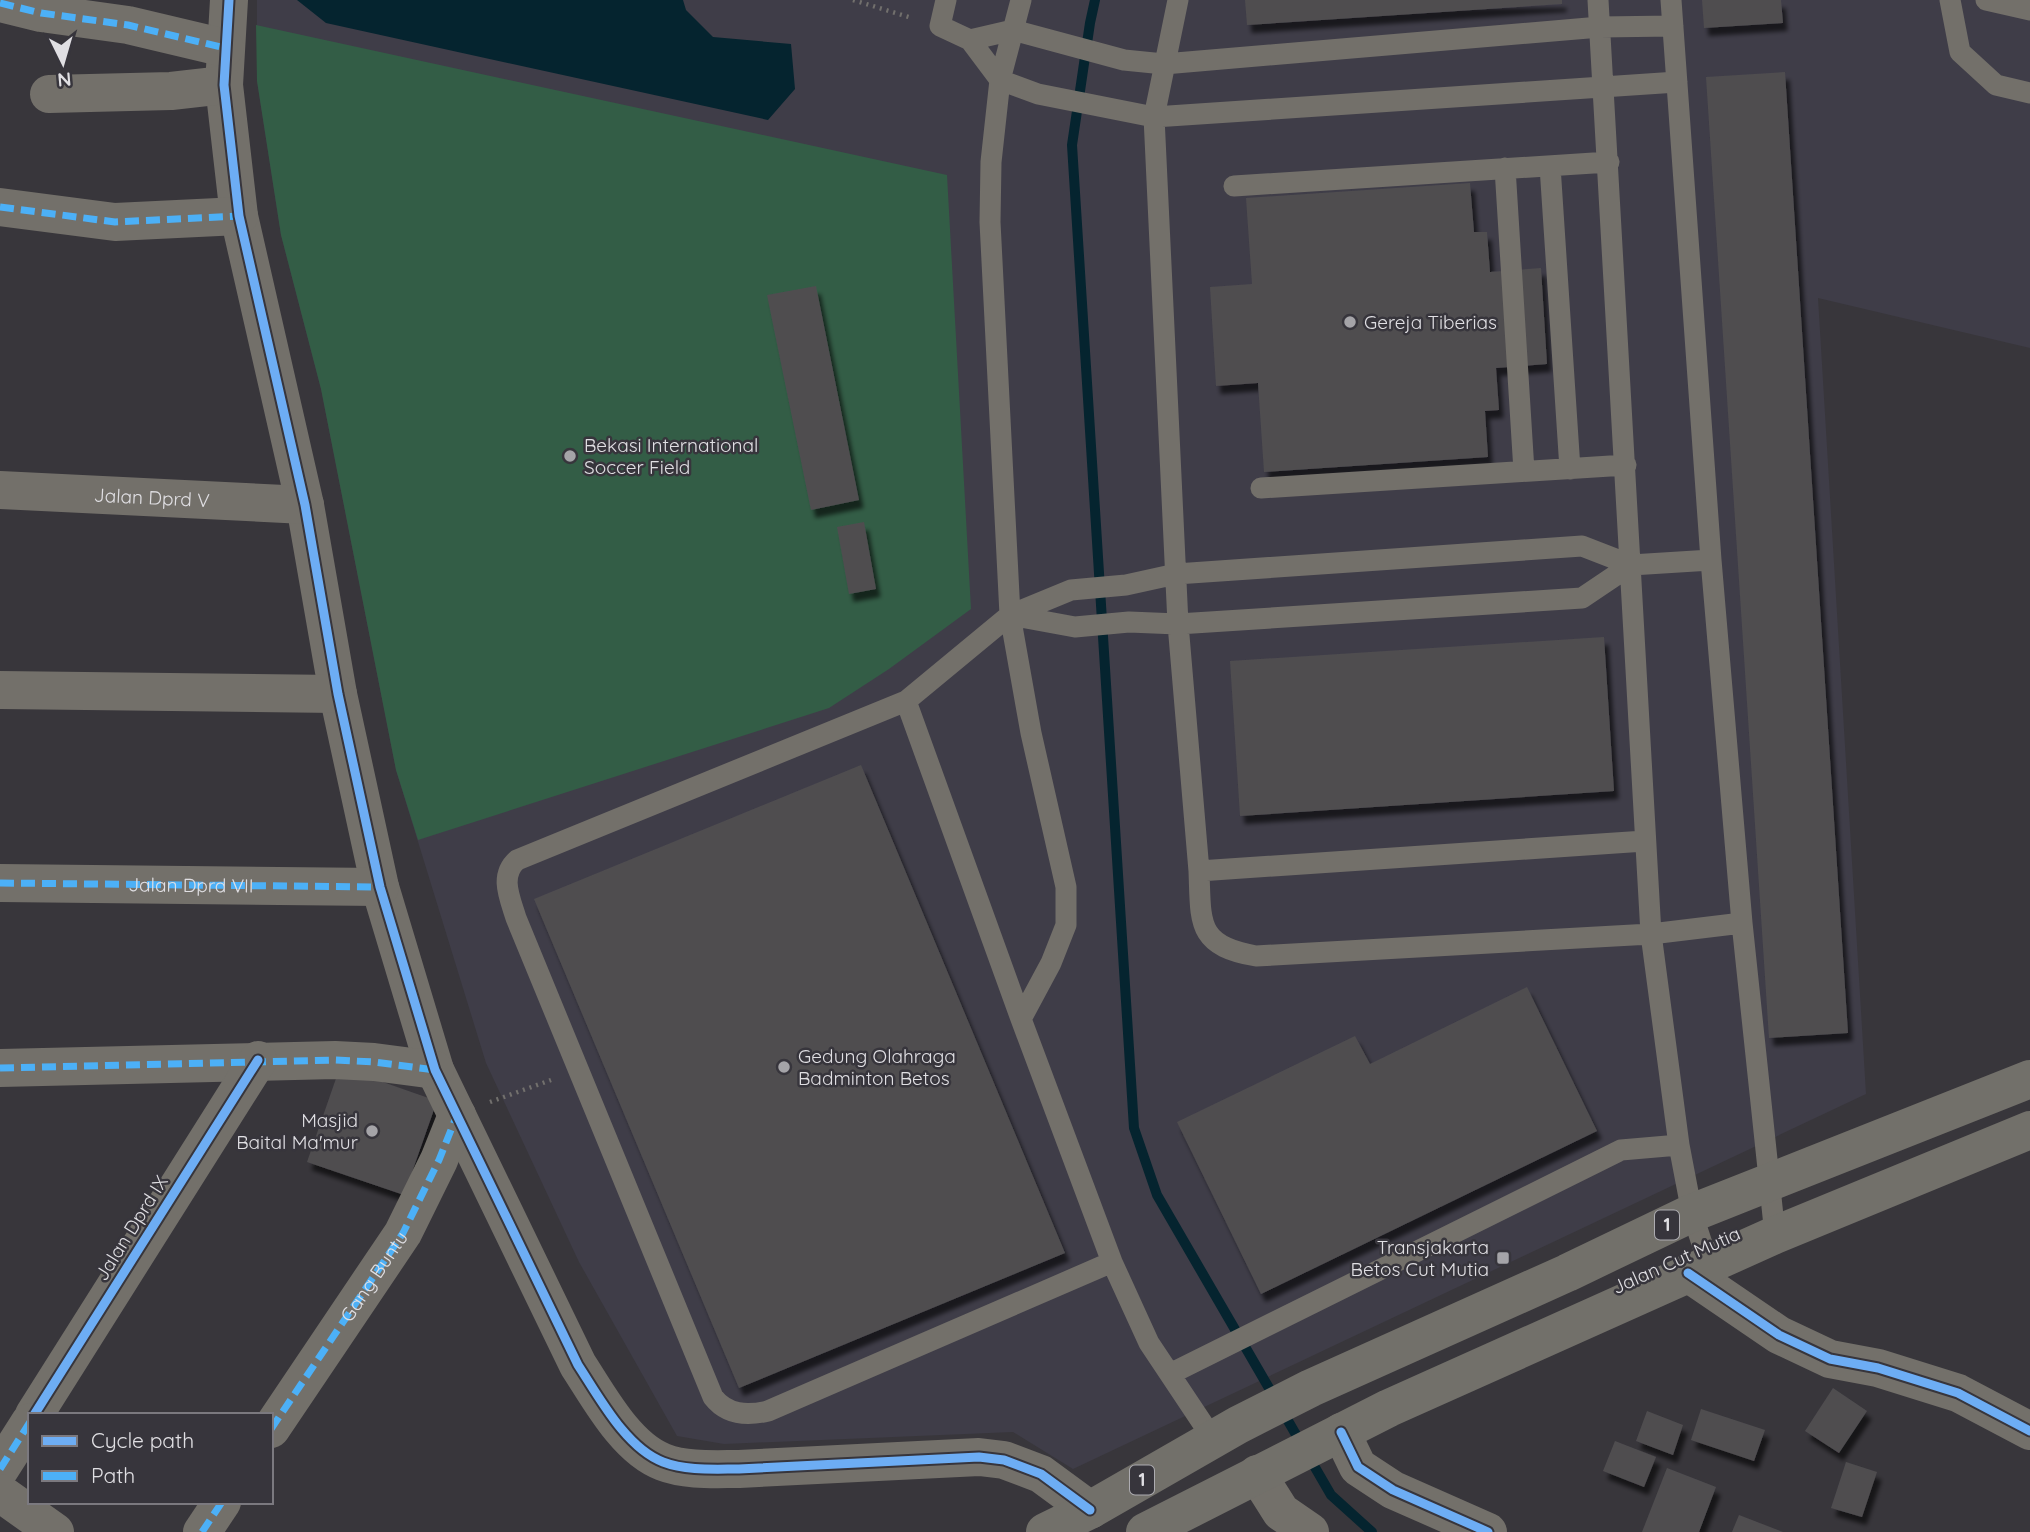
<svg xmlns="http://www.w3.org/2000/svg" width="2030" height="1532" font-family="Quicksand,sans-serif">
  <style>
    .built { fill: #3f3d48 }
    .green { fill: #335d46 }
    .water { fill: #05242f }
    .lines { fill: none; stroke-linecap: round; stroke-linejoin: round }
    .stream { stroke: #05242f; stroke-width: 10 }
    .building { fill: #4f4d50; filter: url(#shadow) }
    .path { stroke: #72706d; stroke-width: 4.5; stroke-dasharray: 2 5; stroke-linecap: butt }
    .service { stroke: #73706a; stroke-width: 21 }
    .minor { stroke: #73706a; stroke-width: 38 }
    .trunk { stroke: #72706a; stroke-width: 38 }
    .quiet { stroke: #4cb0f7; stroke-width: 7; stroke-dasharray: 14 7; stroke-linecap: butt }
    .cycleway-casing { stroke: #37353c; stroke-width: 13 }
    .cycleway { stroke: #6dadf4; stroke-width: 9 }
    .poi-dot { fill: #a5a4a8; stroke: #37353c; stroke-width: 2.5 }
    .labels { text-anchor: middle; stroke-width: 5; stroke-linejoin: round; paint-order: stroke }
    .shield { fill: #37353c; stroke: #adacb1; stroke-width: 2 }
    .shield-label { font-size: 18px; font-weight: bold; fill: #e0dfe3 }
    .poi-label { font-size: 19px; fill: #e0dfe3; stroke: #37353c; text-anchor: start }
    .street-label { font-size: 19px; fill: #e0dfe3; stroke: #37353c }
  </style>
  <defs>
    <filter id="shadow"><feDropShadow dx="4.5" dy="8" stdDeviation="2" flood-color="#0009"/></filter>
  </defs>
  <rect width="100%" height="100%" fill="#38363b"/>
  <path class="built" d="M257,0H2030V348L1818,298L1866,1094L1073,1469L1013,1432L724,1444L677,1436L579,1262L486,1063L396,770L321,389L281,235L257,81Z"/>
  <path class="green" d="M256,25L947,175L971,609L889,669L829,708L418,840L396,770L321,389L281,235L257,81Z"/>
  <path class="water" d="M297,0H683L686,10L713,37L791,44L795,89L768,120L326,23Z"/>
  <g class="lines">
    <path class="stream" d="M1095,0L1090,23L1072,145L1134,1128L1157,1195L1331,1495L1372,1532"/>
  </g>
  <path class="building" d="M1245,0H1562V4L1247,25Z
    M1702,0H1781L1783,23L1704,28Z
    M1785,72L1848,1033L1769,1038L1706,77Z
    M1470,183L1474,232H1487L1490,272L1541,268L1547,364L1496,368L1499,410L1485,411L1488,457L1264,472L1258,383L1216,386L1210,287L1252,284L1246,198Z
    M816,286L859,500L811,510L767,295Z
    M864,522L876,589L849,594L837,527Z
    M1604,637L1614,791L1240,816L1230,661Z
    M861,765L1065,1253L739,1388L534,899Z
    M1527,987L1597,1131L1261,1294L1177,1122L1355,1036L1370,1064Z
    M340,1067L437,1101L404,1195L307,1162Z
    M1833,1388L1867,1411L1839,1453L1805,1431Z
    M1701,1409L1765,1430L1754,1461L1691,1440Z
    M1647,1411L1683,1425L1673,1455L1636,1441Z
    M1615,1441L1656,1457L1644,1487L1603,1471Z
    M1846,1462L1877,1472L1862,1517L1831,1508Z
    M1667,1468L1716,1487L1699,1532H1642Z
    M1739,1515L1783,1532H1732Z"/>
  <g class="lines">
    <path class="path" d="M853,0L912,18
      M490,1102L551,1080"/>
    <path class="service" d="M946,0L940,26L970,40L1000,80L1038,94L1154,117L1677,82
      M1178,0L1154,117L1178,624L1199,871L1645,841
      M1598,0L1651,934L1679,1145L1692,1213L1709,1265
      M1671,0L1711,560L1742,923L1775,1235
      M1950,0L1960,52L1996,85L2030,93
      M1986,0L2030,10
      M970,40L1013,30L1124,60L1164,64L1600,27L1673,26
      M1550,166L1570,469
      M1505,168L1524,471
      M1234,186L1609,162
      M1261,488L1626,465
      M1010,615L1075,627L1129,622L1178,624L1582,598L1631,565
      M906,701L1021,1019L1112,1262L768,1411C747,1416 727,1415 713,1397L516,918C510,898 499,876 517,860L906,701L1010,615L1071,590L1126,585L1176,574L1582,546L1631,565L1711,560
      M1199,871C1201,922 1196,946 1256,956L1651,934L1742,923
      M1021,1019L1051,963L1066,925V887L1031,733L1010,615L990,222L991,162L1000,80L1021,0
      M1112,1262L1149,1343L1213,1439
      M1170,1374L1621,1150L1679,1145"/>
    <g class="minor">
      <path d="M229,0L224,85L239,216L305,505L338,694L380,887L435,1070L578,1365C599,1397 626,1448 663,1462C686,1471 715,1469 739,1469L979,1457L1004,1460L1041,1474L1090,1510"/>
      <path d="M0,3L41,13L128,25L225,48"/>
      <path d="M49,94L171,91L224,85"/>
      <path d="M0,207L115,222L239,216"/>
      <path id="s1" d="M0,490L305,505"/>
      <path d="M0,690L338,694"/>
      <path id="s2" d="M0,883L380,887"/>
      <path d="M0,1068L335,1060L374,1062L435,1070"/>
      <path d="M1688,1273L1779,1335L1830,1359L1878,1368L1958,1393L2030,1431"/>
      <path d="M34,1415L258,1060"/>
      <path id="s3" d="M271,1429L403,1233L439,1160L457,1115"/>
      <path d="M1341,1432L1358,1467L1393,1490L1488,1532"/>
      <path d="M0,1469L30,1422"/>
      <path d="M1257,1474L1281,1512L1310,1532"/>
      <path d="M0,1493L55,1532"/>
      <path d="M202,1532L222,1502"/>
    </g>
    <path class="trunk" d="M1045,1532L1090,1510L1238,1425L1311,1388L1567,1273L1692,1213L2030,1079
      M1145,1532L1389,1408L1775,1235L2030,1130"/>
    <path class="quiet" d="M0,3L41,13L128,25L225,48
      M0,207L115,222L239,216
      M0,883L380,887
      M0,1068L335,1060L374,1062L435,1070
      M271,1429L403,1233L439,1160L457,1115
      M0,1469L30,1422
      M202,1532L222,1502"/>
    <defs>
      <path id="cycleway" d="M229,0L224,85L239,216L305,505L338,694L380,887L435,1070L578,1365C599,1397 626,1448 663,1462C686,1471 715,1469 739,1469L979,1457L1004,1460L1041,1474L1090,1510
        M1688,1273L1779,1335L1830,1359L1878,1368L1958,1393L2030,1431
        M34,1415L258,1060
        M1341,1432L1358,1467L1393,1490L1488,1532"/>
    </defs>
    <use href="#cycleway" class="cycleway-casing"/>
    <use href="#cycleway" class="cycleway"/>
  </g>
  <g class="poi-dot">
    <circle cx="1350" cy="322" r="7"/>
    <circle cx="570" cy="456" r="7"/>
    <circle cx="784" cy="1067" r="7"/>
    <circle cx="372" cy="1131" r="7"/>
    <rect x="1496" y="1251" width="14" height="14" rx="3.5"/>
  </g>
  <g class="labels">
    <g class="shield">
      <rect x="1655" y="1210.5" width="24" height="29" rx="5"/>
      <rect x="1130" y="1465.5" width="24" height="29" rx="5"/>
    </g>
    <g class="shield-label">
      <text x="1667" y="1231">1</text>
      <text x="1142" y="1486">1</text>
    </g>
    <g class="poi-label">
      <text x="1364" y="329">Gereja Tiberias</text>
      <text x="584" y="452">Bekasi International<tspan x="584" dy="22">Soccer Field</tspan></text>
      <text x="798" y="1063">Gedung Olahraga<tspan x="798" dy="22">Badminton Betos</tspan></text>
      <text x="358" y="1127" text-anchor="end">Masjid<tspan x="358" dy="22">Baital Ma'mur</tspan></text>
      <text x="1489" y="1254" text-anchor="end">Transjakarta<tspan x="1489" dy="22">Betos Cut Mutia</tspan></text>
    </g>
    <g class="street-label">
      <text dy="7" stroke="none"><textPath href="#s1" startOffset="152">Jalan Dprd V</textPath></text>
      <text dy="7" stroke="none"><textPath href="#s2" startOffset="191">Jalan Dprd VII</textPath></text>
      <text transform="translate(131 1228) rotate(-58)" y="7">Jalan Dprd IX</text>
      <text transform="translate(1676 1260) rotate(-24)" y="7">Jalan Cut Mutia</text>
      <text dy="7" stroke="none"><textPath href="#s3" startOffset="184">Gang Buntu</textPath></text>
    </g>
  </g>
  <rect x="28" y="1413" width="245" height="91" fill="#37353c" stroke="#7b797f" stroke-width="2"/>
  <rect x="42" y="1436" width="35" height="10" fill="#6dadf4" stroke="#7b797f" stroke-width="2"/>
  <text x="91" y="1448" font-size="21" fill="#e0dfe3">Cycle path</text>
  <rect x="42" y="1471" width="35" height="10" fill="#4cb0f7" stroke="#7b797f" stroke-width="2"/>
  <text x="91" y="1483" font-size="21" fill="#e0dfe3">Path</text>
  <g transform="translate(63 63) rotate(175)" stroke="#37353c" stroke-width="5" paint-order="stroke">
  <path d="M0-5L12 26L0 18L-12 26Z" fill="#e0dfe3"/>
  <text y="-10" font-size="19" font-weight="bold" text-anchor="middle" fill="#e0dfe3">N</text>
  </g>
</svg>
